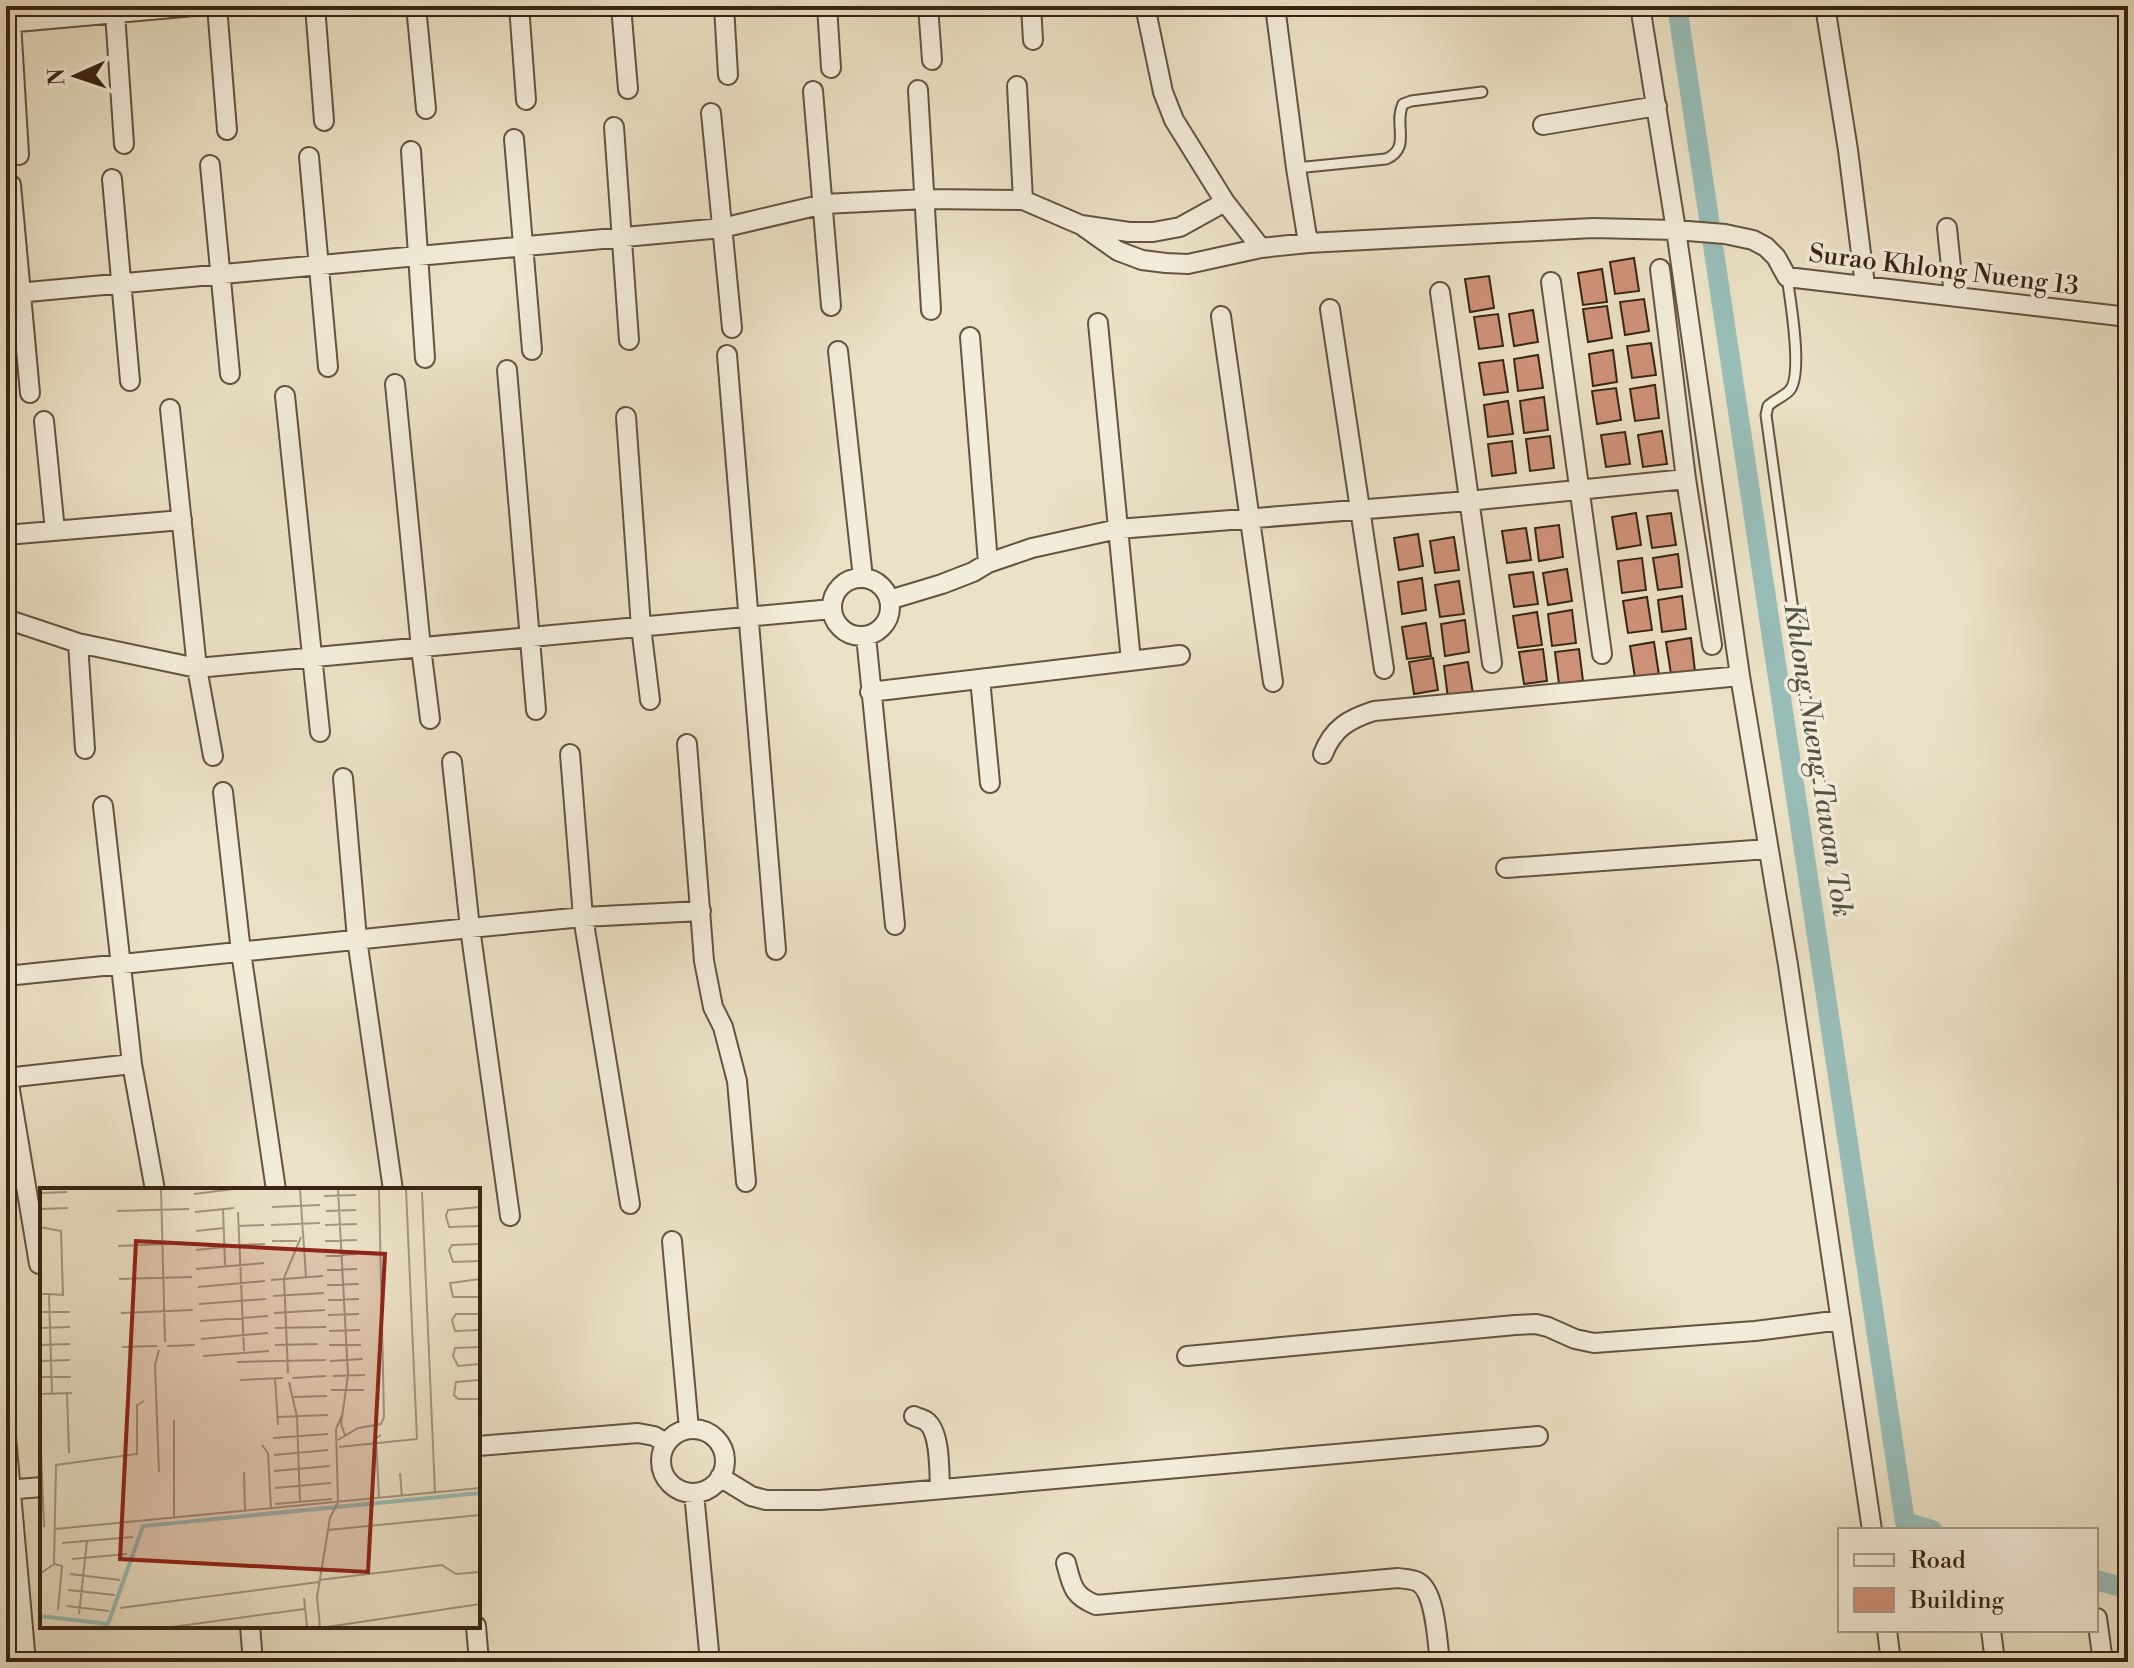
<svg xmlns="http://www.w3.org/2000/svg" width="2134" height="1668" font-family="'Libre Bodoni',serif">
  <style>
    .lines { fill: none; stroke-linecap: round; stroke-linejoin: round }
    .canal { stroke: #98bdb7; stroke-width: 20 }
    .building { fill: #cf9279; stroke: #372414; stroke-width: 2 }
    .lane-casing { stroke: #645340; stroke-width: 13 }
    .street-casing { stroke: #645340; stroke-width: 22 }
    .lane { stroke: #f2ecda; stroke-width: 9 }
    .street { stroke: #f2ecda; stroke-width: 18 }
    .labels { text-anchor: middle; stroke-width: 7; stroke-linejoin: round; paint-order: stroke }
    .street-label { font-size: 26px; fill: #372414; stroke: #f2ecda }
    .water-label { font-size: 28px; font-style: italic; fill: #545245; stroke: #f2ecda }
    .inset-river { fill: none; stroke: #98bdb7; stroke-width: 4 }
    .inset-road { fill: none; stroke: #a3957f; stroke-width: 2 }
    .view { fill: #8f2418; fill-opacity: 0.15; stroke: #8f2418; stroke-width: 4 }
    .inset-edge { fill: none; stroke: #372414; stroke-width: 4 }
  </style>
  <rect width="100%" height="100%" fill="#ebe1c6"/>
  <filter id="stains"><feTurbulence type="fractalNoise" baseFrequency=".0025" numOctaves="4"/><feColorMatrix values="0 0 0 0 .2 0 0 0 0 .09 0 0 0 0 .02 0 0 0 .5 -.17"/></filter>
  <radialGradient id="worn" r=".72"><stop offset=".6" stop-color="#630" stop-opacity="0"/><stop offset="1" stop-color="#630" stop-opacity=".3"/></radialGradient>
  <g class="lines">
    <path class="canal" d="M1677,6L1905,1522L1932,1530
      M2096,1580L2128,1589"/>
  </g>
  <path class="building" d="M1634,258L1639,291L1615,294L1610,262Z
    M1602,269L1607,302L1583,305L1578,273Z
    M1489,276L1494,308L1470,312L1465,279Z
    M1644,299L1649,331L1625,335L1620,302Z
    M1607,306L1612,338L1588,342L1583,309Z
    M1533,310L1538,342L1514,346L1509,314Z
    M1498,314L1503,346L1479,349L1474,317Z
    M1651,343L1656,375L1632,378L1627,346Z
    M1613,350L1617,382L1593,386L1589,354Z
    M1538,355L1543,388L1518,391L1514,359Z
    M1503,360L1508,392L1484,395L1479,363Z
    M1655,385L1659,418L1635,421L1630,389Z
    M1616,388L1621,420L1597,424L1592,391Z
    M1544,397L1548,430L1524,433L1520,401Z
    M1508,401L1513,434L1488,437L1484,405Z
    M1662,431L1667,464L1643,467L1638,435Z
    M1625,432L1630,464L1606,467L1601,435Z
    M1550,436L1554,468L1530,471L1526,439Z
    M1512,441L1516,473L1492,476L1488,444Z
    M1636,513L1641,545L1617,549L1612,517Z
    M1671,513L1676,545L1652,548L1647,516Z
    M1559,525L1563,557L1539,561L1535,528Z
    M1526,528L1531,560L1507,563L1502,531Z
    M1418,534L1423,566L1399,570L1394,538Z
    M1454,537L1459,570L1435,573L1430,541Z
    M1678,554L1682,587L1658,590L1653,558Z
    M1642,558L1646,590L1622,593L1618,561Z
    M1567,569L1572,601L1548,605L1543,573Z
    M1533,572L1538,604L1514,607L1509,575Z
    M1422,578L1426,610L1402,614L1398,582Z
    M1459,581L1464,614L1440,617L1435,585Z
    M1682,596L1686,629L1662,632L1658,600Z
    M1647,597L1652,630L1628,633L1623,601Z
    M1572,610L1576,643L1552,646L1548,614Z
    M1537,612L1542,645L1518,648L1513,616Z
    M1465,620L1469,652L1445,656L1441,624Z
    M1426,623L1431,656L1407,659L1402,627Z
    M1691,638L1695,671L1671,674L1666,642Z
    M1654,642L1659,675L1635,678L1630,646Z
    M1543,649L1547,681L1524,684L1519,652Z
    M1579,649L1583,681L1559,684L1555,652Z
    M1433,658L1438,690L1414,694L1409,662Z
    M1468,662L1473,694L1448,698L1444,666Z"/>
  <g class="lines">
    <defs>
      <path id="lane" d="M1296,168L1386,159C1412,148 1393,124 1403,104L1411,101L1482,92
        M1787,277C1790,299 1804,376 1789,391C1783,397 1774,400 1768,406L1766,415L1805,697L1822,796"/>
      <path id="street" d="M217,6L227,130
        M315,6L324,121
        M416,6L426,109
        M519,6L526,100
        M621,6L628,89
        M724,6L728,75
        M827,6L831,68
        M928,6L932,60
        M1031,6L1033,40
        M1145,6L1163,92L1174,120L1225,202L1261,248
        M1275,6L1296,168L1308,243
        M1640,6L1676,230L1740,676L1788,965L1872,1530
        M1825,6L1848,150L1865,285
        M115,13L124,144
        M11,22L19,155
        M6,23L194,6
        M1017,86L1023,200
        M918,90L931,310
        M813,91L831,306
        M711,113L732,328
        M1543,125L1657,106
        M614,127L629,340
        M514,139L532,350
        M411,151L425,358
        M309,157L328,367
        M210,165L230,374
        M112,179L130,381
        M11,185L30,393
        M1084,227L1118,251L1142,260L1166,263L1188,264L1261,248L1308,243L1593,228L1676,230L1725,234L1753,240L1766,247L1776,257L1787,277L2128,317
        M1947,228L1954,296
        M1660,269L1686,479L1712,645
        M1551,282L1602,654
        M1440,292L1492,663
        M6,294L722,228L824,204L925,199L1023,200L1081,225L1129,232H1153L1180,227L1225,202
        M1330,309L1384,669
        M1221,316L1273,682
        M1098,323L1131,661
        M970,337L988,563
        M838,351L863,578
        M727,355L776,950
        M507,370L536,710
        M395,384L421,648L430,719
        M285,396L320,732
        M170,409L197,668L213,756
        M626,417L641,627L650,700
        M44,421L55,531
        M6,535L182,520
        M832 607a29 29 0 1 1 58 0a29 29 0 1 1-58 0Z
        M889,600L942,584L973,572L988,563L1032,548L1118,529L1468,501L1686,479
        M6,619L78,643L197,668L832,609
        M866,636L895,925
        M78,643L85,749
        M980,679L990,783
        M870,692L1180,655
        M687,744L704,961L713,1007L723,1027L737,1081L746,1182
        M570,754L583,917L630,1204
        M1323,754C1333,728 1349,719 1374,711L1740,676
        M452,762L470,928L510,1216
        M343,778L357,939L393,1190
        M223,792L241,952L276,1190
        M103,806L132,1064L155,1190
        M1506,868L1768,849
        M6,976L470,928L583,917L701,911
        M6,1078L132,1064
        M8,1078L39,1264
        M672,1241L689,1429
        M1187,1356L1515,1325L1536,1324L1548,1327L1575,1339L1594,1343L1755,1331L1841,1320
        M914,1416C918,1418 923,1419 926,1421C941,1432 939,1472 940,1489
        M661 1461a32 32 0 1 1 64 0a32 32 0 1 1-64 0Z
        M6,1437L26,1662
        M478,1446L638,1433L654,1436L666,1443
        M720,1477L751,1496L766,1500H820L1538,1436
        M6,1490L42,1487
        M694,1493L710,1662
        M1066,1563C1072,1586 1073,1596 1096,1605L1398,1578C1404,1579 1412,1579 1418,1582C1436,1592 1437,1642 1440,1662
        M2097,1618L2103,1662
        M250,1626L253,1662
        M476,1626L479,1662
        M1887,1630L1891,1662
        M1991,1630L1995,1662"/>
    </defs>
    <use href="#lane" class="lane-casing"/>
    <use href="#street" class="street-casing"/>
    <use href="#lane" class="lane"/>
    <use href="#street" class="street"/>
  </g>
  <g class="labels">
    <g class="street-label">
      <text transform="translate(1944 269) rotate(7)" y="9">Surao Khlong Nueng 13</text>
    </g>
    <g class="water-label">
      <text transform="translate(1819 760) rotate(81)" y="10">Khlong Nueng Tawan Tok</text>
    </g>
  </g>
  <g transform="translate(40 1188)">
    <rect width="440" height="440" fill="#ebe1c6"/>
    <path class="inset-river" d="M0,428L68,436L103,338L440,305"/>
    <path class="inset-road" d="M121,1L125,154M260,1L266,89M298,1L308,187L301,236L305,247M366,1L377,251M406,1H438M382,4L395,304M0,5L27,4M154,6L194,1M284,8L316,7M232,19L280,17M440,19L408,22L406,28L409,39L440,38M0,21L28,20M183,21L185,77M77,23L149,21M286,23L316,22M155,24L194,20M198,24L204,163M231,37L280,35M285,37L317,36M198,38L224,37M0,39L21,43L23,107L9,106M156,43L184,40M232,53H257M285,53L317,52M440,56L412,57L409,62L413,74L440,73M200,57L225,56M78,58L151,55M156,62L184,59M286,68L317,66M156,81L224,75M287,82L317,81M79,91L152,89M440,91L410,95L413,109H440M231,92L283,88M287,97L319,96M158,99L225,93M0,106H9L12,206M233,108L284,105M288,112L319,111M159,116L226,111M0,124H30M81,125L153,122M234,125L285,122M440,126H416L412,132L415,143L440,142M288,127L319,126M160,133L228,128M0,140L30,139M235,140L286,139M289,143L320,142M161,151L228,145M0,157L30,156M235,157L278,156M289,157H321M127,158L155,157M82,159L117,158M440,159L415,160L413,168L418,178L440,176M163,168L229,163M0,173L30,172M290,173L323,171M197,174L286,172M248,185L244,90L261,49M293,188L325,187M0,189H31M235,190L238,237M252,190L286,188M200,192L243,190M440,192L416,194L414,207L418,211H440M249,194L257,229L260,314M291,202H324M27,205L29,265M0,206L32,205M254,209L287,208M238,229L288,227M134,232V330M0,238L4,339M233,250L288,246M298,252L318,240L341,236L344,229L339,1M222,257L228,265L231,320M299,259L377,251M234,267L288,262M234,283L290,278M119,284L115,177L119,162M204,284L205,323M360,285L362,309M235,300L291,295M339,310L336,250L341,247M235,316L292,311M15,341L440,300M288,342L440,327M22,355L93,349M32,371L87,366M14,376L22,378L18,422M0,386L14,376L16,277L97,266V217L104,213M30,386L80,392M279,392L402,377L416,386L440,384M28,402L75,407M264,410L267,439M27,418L69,423M80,420L279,394M39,426L47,353M132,439L264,421M280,439L277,409L290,330L298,314L296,241L302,227M287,439L440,416"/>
    <path class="view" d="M96,53L345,66L328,384L80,371Z"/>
    <rect width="440" height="440" class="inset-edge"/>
  </g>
  <rect width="2134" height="1668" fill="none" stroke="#ebe1c6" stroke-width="32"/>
  <rect x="8" y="8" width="2118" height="1652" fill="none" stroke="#372414" stroke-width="4"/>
  <rect x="16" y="16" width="2102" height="1636" fill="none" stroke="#372414" stroke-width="2"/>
  <rect x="1838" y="1528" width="260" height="104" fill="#f2ecda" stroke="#a79c8b" stroke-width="2"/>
  <rect x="1854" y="1554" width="40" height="12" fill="#f2ecda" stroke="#a79c8b" stroke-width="2"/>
  <text x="1910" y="1568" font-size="24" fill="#372414">Road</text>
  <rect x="1854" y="1588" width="40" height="24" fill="#cf9279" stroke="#a79c8b" stroke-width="2"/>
  <text x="1910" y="1608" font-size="24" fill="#372414">Building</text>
  <g transform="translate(76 76) rotate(267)" stroke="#f2ecda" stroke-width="6" paint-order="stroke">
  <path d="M0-6L14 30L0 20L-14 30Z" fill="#372414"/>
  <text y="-12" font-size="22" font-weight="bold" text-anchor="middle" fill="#372414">N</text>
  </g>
  <rect width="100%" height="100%" filter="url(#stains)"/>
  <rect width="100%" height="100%" fill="url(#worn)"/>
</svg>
